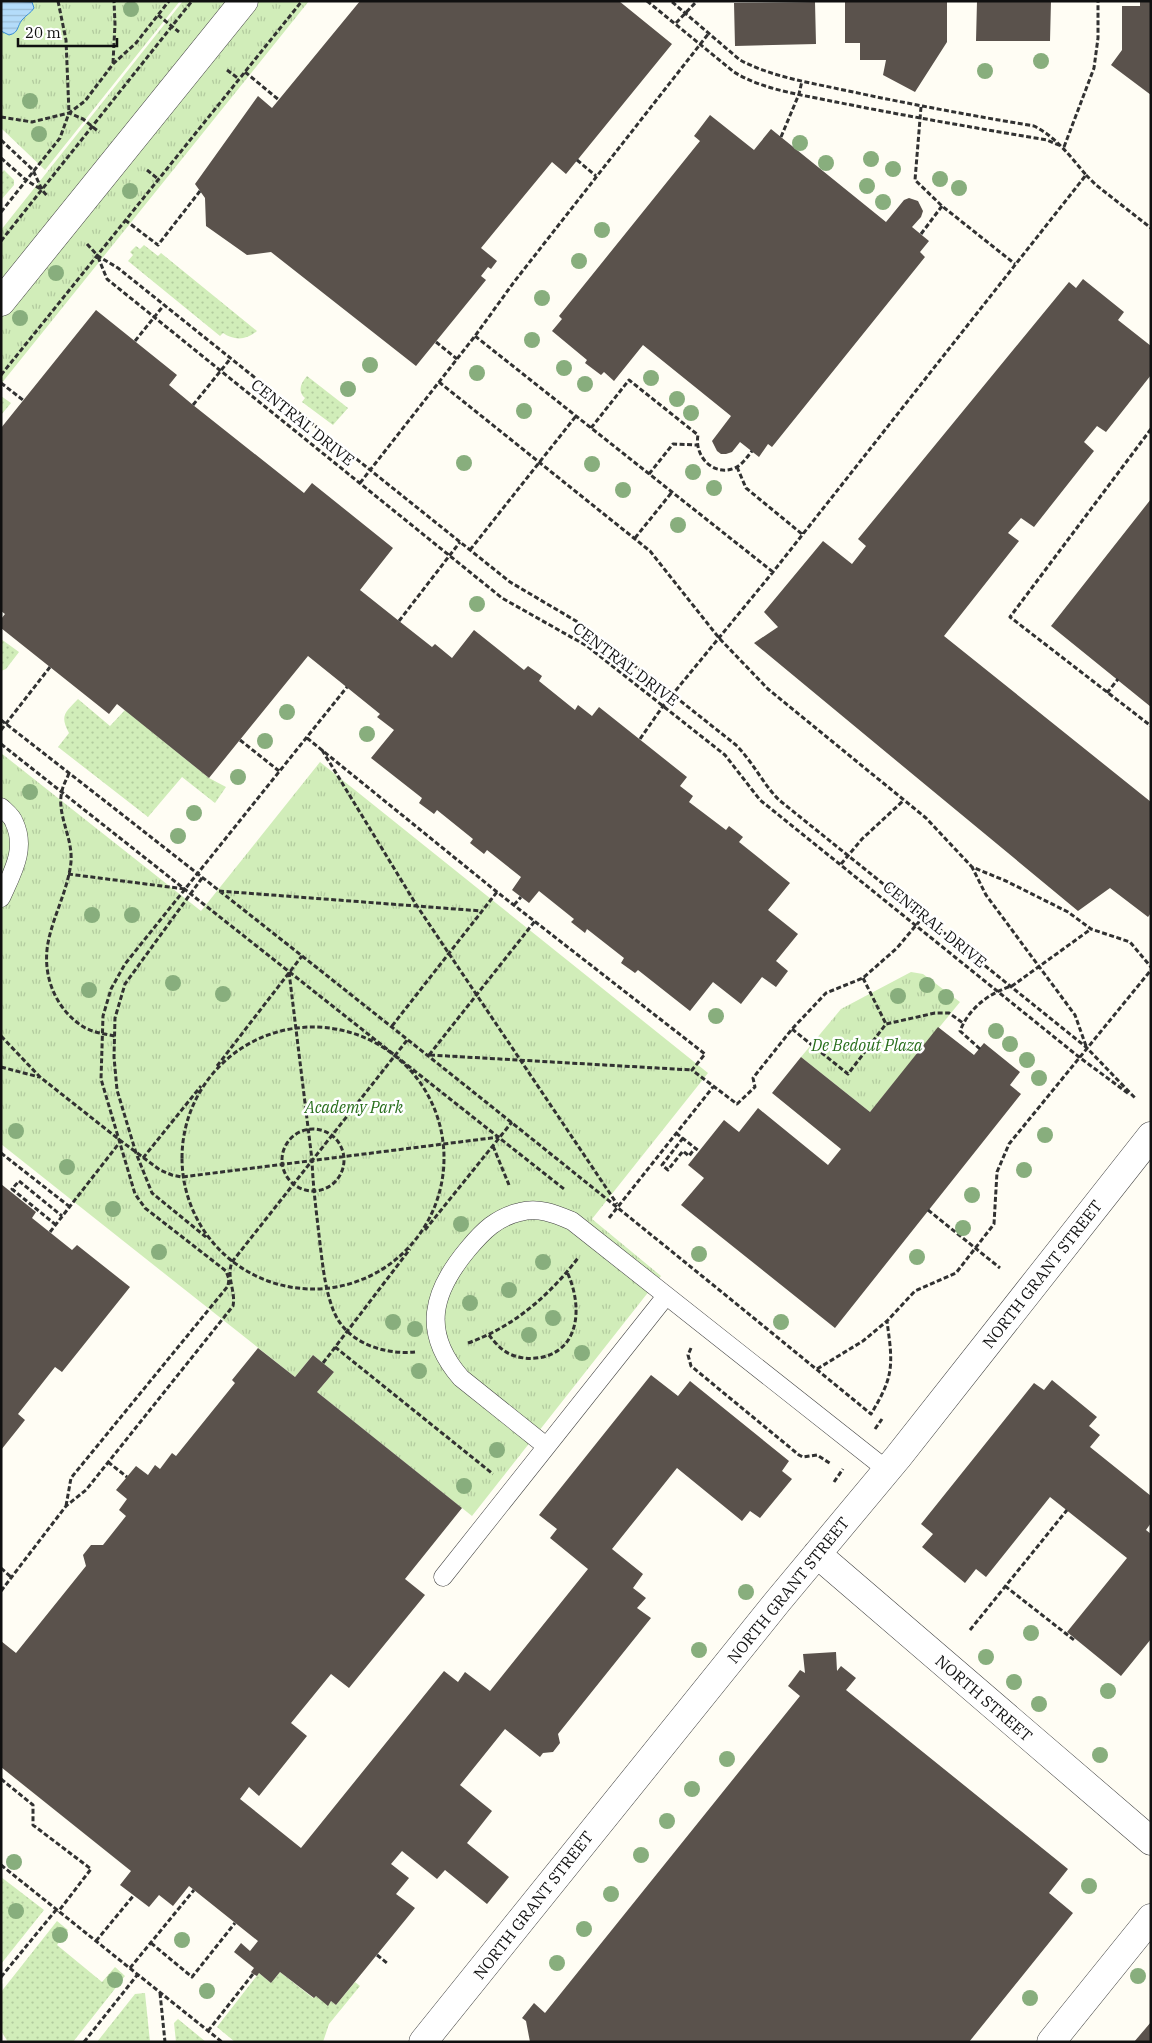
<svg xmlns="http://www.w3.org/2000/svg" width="1152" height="2043" font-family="'IBM Plex Serif',serif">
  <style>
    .grass { fill: url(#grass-dots) }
    .park { fill: url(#park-tufts) }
    .water { fill: url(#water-rules); stroke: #368dd7 }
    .building { fill: #5a524c }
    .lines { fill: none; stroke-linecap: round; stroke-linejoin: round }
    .lane-casing { stroke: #434343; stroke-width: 19 }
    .street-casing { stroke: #434343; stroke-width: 29 }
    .path { stroke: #323232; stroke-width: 3; stroke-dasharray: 5 2.5; stroke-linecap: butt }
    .lane { stroke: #fff; stroke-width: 18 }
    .street { stroke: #fff; stroke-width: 28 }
    .tree { fill: #88ae7d }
    .labels { text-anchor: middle; stroke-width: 5; stroke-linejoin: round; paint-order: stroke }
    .street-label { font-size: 16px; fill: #101010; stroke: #fff }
    .park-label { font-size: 16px; font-style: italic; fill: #276e1b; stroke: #fff }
  </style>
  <defs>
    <pattern id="grass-dots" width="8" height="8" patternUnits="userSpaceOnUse" patternTransform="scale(1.25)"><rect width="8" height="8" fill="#d1edb9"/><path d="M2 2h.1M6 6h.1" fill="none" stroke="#b2ca9e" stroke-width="1.8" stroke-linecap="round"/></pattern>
    <pattern id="park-tufts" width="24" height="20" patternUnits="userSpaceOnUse" patternTransform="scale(1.25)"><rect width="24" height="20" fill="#d1edb9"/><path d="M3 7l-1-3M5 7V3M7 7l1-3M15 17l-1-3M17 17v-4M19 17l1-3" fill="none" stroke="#b2ca9e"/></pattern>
    <pattern id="water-rules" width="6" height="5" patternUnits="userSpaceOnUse" patternTransform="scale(1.25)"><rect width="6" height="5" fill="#b4dcfa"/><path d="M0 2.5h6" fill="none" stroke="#9abcd5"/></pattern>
  </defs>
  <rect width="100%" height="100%" fill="#fffdf4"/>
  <path class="grass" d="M4,170L14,180V185L1,200V173Z
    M144,245L158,256L161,253L257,331C246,340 235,341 223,333L220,336L128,261L133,255L130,252L136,246L140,249Z
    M307,376L348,408L333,425L302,402L305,398C297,391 301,383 307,376Z
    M1,396L11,403L1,415Z
    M1,639L19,652L6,669L1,671Z
    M78,699L110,726L125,710L209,778L226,787L215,803L182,777L148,817L58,747L69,733C59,715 66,712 78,699Z
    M1,1877L44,1910L1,1964Z
    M57,1921L68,1930L57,1945L102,1982L115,1967L125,1976L73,2042H8L1,2031V1992Z
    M280,1972L313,1998L316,1996L328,2005L331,2001L336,2005L355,1982L360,1986L329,2024L323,2042H235L217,2027L259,1973L271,1983Z
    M145,1993L150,2042H97L135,1994Z
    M178,2019L206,2042H176L174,2023Z"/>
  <path class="park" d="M1,1H180L45,170L1,128Z
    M183,1H309L1,384V230Z
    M1,753L201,911L320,762L708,1073L592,1219L661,1276L472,1516L317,1392L334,1372L313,1355L295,1377L1,1144Z
    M911,972L923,974L960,1002L870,1112L801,1057L841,1009Z"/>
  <path class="water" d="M1,1L32,2L34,8C31,13 26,15 22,20C17,26 19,33 9,35L1,31Z"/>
  <path class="building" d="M360,1H619L672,44L566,174L552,162L481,248L497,261L491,269L488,267L481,276L486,280L416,366L271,252L247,255L206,226L205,198L195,184L258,96L272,108Z
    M845,1H947V42L915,92L883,75L886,60H860V43H845Z
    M977,1H1051L1050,41H976Z
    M1140,1H1151V95L1111,65L1122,50V6H1140Z
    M815,2L816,44L735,46L734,3Z
    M710,115L754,150L771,129L886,222L904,200L909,198L918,201L923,211L921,217L912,227L929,241L920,252L925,257L772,447L768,444L759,457L740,442L732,452L726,454H721L717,451L712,441L731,416L643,345L614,381L604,372L601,375L585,363L587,360L552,331L562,319L559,316L700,141L694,136Z
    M1083,279L1124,312L1118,320L1151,346V375L1106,432L1097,426L1084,442L1094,451L1034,527L1021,518L1008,533L1019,541L944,636L1151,802V913L1148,917L1110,888L1078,911L754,643L778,627L764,612L823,541L852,564L866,546L858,539L1069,282L1076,288Z
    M96,310L177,375L169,385L193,405L304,493L312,483L393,548L360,590L399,621L432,647L435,644L452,658L474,630L524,670L528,666L542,676L539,681L575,710L578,705L592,716L599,707L687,777L680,786L693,796L689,802L726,830L729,826L743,837L739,842L790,883L768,910L798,934L776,961L788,971L776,987L762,977L741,1004L713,982L690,1011L638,970L635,973L621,963L624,958L587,929L585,933L571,922L574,919L539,891L529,903L512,890L521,877L487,850L484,854L470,843L473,839L437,810L434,814L419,803L422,798L371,758L394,730L377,717L380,714L308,656L209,778L117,704L109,714L1,628V619L5,614L1,611V428Z
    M1151,499V707L1051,626Z
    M938,1027L974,1055L984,1043L1020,1072L1010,1085L1021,1094L835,1328L681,1205L704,1178L688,1165L724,1120L739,1132L758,1108L828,1165L841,1149L772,1093L801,1057L870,1112Z
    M1,1184L36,1212L32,1218L72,1250L77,1245L130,1287L62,1372L55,1367L18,1414L25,1420L1,1450Z
    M258,1348L295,1377L313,1355L334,1372L317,1392L462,1508L405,1579L425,1595L349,1688L331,1674L291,1723L307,1736L259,1796L249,1787L240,1799L301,1848L444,1671L458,1682L465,1672L490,1691L588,1569L550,1538L557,1529L539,1515L651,1375L678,1396L690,1381L789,1461L782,1471L792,1479L760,1518L750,1511L742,1521L677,1468L612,1549L643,1574L633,1588L646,1598L637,1608L651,1618L558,1734L560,1743L553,1752L543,1753L540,1757L505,1729L460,1785L492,1811L467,1843L509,1877L487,1904L445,1870L437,1879L402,1851L391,1864L409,1878L396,1894L415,1908L336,2005L331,2001L328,2006L316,1996L314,1998L280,1972L271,1983L259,1973L257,1976L253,1974L251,1972L254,1968L234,1952L241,1943L250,1951L258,1941L189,1886L173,1906L159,1895L149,1907L120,1885L131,1871L1,1767V1641L16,1653L86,1566L83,1555L91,1545H103L126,1516L119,1510L127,1499L116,1490L136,1466L148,1475L155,1465L160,1469L172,1453L176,1456L235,1383L232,1380Z
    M1052,1380L1097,1417L1089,1426L1100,1435L1090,1447L1151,1496V1523L1146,1530L1151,1534V1639L1121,1676L1067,1632L1127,1558L1050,1497L986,1577L976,1569L965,1583L922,1547L933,1534L921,1524L1034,1383L1044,1390Z
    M836,1652L837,1671L841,1666L856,1678L846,1690L1068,1869L1049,1893L1073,1913L969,2042H530L526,2021L522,2018L534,2003L545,2013L800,1696L788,1686L800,1670L805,1673L803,1654Z
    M1151,2022V2042H1134Z"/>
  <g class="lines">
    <defs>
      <path id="lane" d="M1,807C5,811 12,816 14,822C27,849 12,873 1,898
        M546,1446L461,1378C421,1332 432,1292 468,1249C483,1231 497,1217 520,1212C539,1207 555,1214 572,1221L887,1470
        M443,1577L666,1296"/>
      <path id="street" d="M1,302L244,1
        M817,1554L1151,1841
        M423,2042L778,1601L898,1457L1151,1136
        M1051,2042L1151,1918"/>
    </defs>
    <use href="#lane" class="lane-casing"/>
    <use href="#street" class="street-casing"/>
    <path class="path" d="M58,1L66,40L69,113
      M647,1L734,72C763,90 803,95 836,102C906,116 976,128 1047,140L1061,146
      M158,15L179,32
      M676,23L697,1
      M113,63L115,24L114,1
      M227,70L239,79
      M245,72L279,100
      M921,107L915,180L942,206L1015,264
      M1,117L32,122L69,113L83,119L99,132
      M781,137L799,94L802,81
      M1,140L33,170L42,190L48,197
      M1064,147L1094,68L1098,38V1
      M1,158L26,180L42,190
      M577,160L596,176
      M147,170L158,179
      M1086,175L1096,185L1151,228
      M1,212L60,138L69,113L85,101L113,64L136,43L169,1
      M125,220L158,245L200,191
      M921,234L942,206
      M1,241L192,1
      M87,244L98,256L118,268L510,582L576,621L673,695L736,745C753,762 763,784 779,800L1086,1047L1136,1099
      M98,257L107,279L502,598L587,646L725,755L760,800L1079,1057L1129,1094
      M475,336L773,572
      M135,341L164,305
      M436,342L457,359
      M1,375L302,1
      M439,382L650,551L719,638L768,689L926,818L972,867
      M1,383L23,400
      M193,405L231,358
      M591,428L629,380L698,435C694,456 713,477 735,468C742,465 747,457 752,451
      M1151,429L1010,617L1151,726
      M737,467L746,488L802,534
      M649,474L673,444L697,445
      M360,483L475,336L514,282L709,33
      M635,538L672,492
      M470,550L576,416
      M399,621L460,542
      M1107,693L1118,679
      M1,720C294,948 584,1178 871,1414C878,1402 886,1389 889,1375C893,1358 889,1338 887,1321
      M1,730L50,667
      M307,738L497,892L705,1054L692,1070L737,1104L755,1087L753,1078L792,1029L826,993L863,978L897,948L923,917
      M640,739L663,706L773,572L1086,175C1070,156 1056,137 1034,126C968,115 904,103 839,89C806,82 770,76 740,60L671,1
      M240,740L279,771
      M1,744L564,1189
      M322,750L417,906L617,1204
      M69,773C67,779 63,785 62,791C56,814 73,837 71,862C68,890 53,916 48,943C42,975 55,1008 82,1026C91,1032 104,1034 115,1036
      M841,864L862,839L904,800
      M68,874L185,889
      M202,878L125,984L115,1018L114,1057L117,1090L136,1153L152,1193L206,1237
      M219,891L482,911
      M514,905L521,897
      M289,972L312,1160C313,1189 317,1216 320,1244C323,1267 325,1290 334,1312C347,1343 384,1355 415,1352
      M863,978L886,1024
      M392,1026L497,892
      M182 1158a131 131 0 1 1 262 0a131 131 0 1 1-262 0Z
      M792,1029L848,1074L886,1024L935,1013H949L963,1023
      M1,1036L40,1077L121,1141L160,1170L172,1175L182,1177L499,1137
      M1086,1046L1075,1015L986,895L972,867L1006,881L1068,912L1091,929L1130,942L1151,967
      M980,1049L960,1031C969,1008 989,993 1012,986L1091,929
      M429,1055L535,921
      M430,1055L692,1070
      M217,1066L302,956
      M1,1067L39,1077
      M282 1160a31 31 0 1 1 62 0a31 31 0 1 1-62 0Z
      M676,1133L699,1151
      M683,1138L662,1165L668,1170L683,1151L689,1156L695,1148
      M493,1146L509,1185
      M1,1153L70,1207
      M143,1158L201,1086
      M928,1210L1000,1268
      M609,1218L713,1087
      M56,1225L12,1189L19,1181L62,1216
      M425,1230L512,1122
      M50,1232L120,1142
      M489,1335C495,1343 502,1351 512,1355C533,1363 561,1357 571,1335C580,1316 576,1291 567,1272
      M468,1343C513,1327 549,1296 578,1258
      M335,1347L493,1474
      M691,1348L688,1355L691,1366L799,1455L803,1457L817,1455L831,1464
      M323,1363L410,1249
      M817,1369L863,1341L887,1321L915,1291L956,1273L994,1224L997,1172L1009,1144L1151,970
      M875,1429L882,1419
      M108,1462L127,1477
      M834,1482L843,1469
      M66,1506L71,1478L228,1286L229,1279L226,1271L145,1208L135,1194L101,1079L103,1016L111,989L125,964L347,687
      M1,1568L11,1577
      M1005,1586L1074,1640
      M1,1591L66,1506L86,1490L233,1306C236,1291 226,1278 232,1262L408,1039
      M970,1630L1067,1510
      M1,1779L33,1805V1825L91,1869L58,1912
      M1,1865L222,2042
      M96,1941L134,1895
      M151,1943L192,1977L235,1923
      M377,1955L387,1963
      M130,1968L194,1890
      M1,1977L56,1910
      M160,1993L165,2042
      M208,2031L253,1974
      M84,2042L138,1974"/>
    <use href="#lane" class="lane"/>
    <use href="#street" class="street"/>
  </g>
  <g class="tree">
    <circle cx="131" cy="9" r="8"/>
    <circle cx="1041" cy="61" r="8"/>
    <circle cx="985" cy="71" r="8"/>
    <circle cx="30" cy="101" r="8"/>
    <circle cx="39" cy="134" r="8"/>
    <circle cx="800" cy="143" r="8"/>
    <circle cx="871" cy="159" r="8"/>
    <circle cx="826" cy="163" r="8"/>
    <circle cx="893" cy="169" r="8"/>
    <circle cx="940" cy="179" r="8"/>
    <circle cx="867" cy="186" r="8"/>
    <circle cx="959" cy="188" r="8"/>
    <circle cx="130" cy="191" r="8"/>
    <circle cx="883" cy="202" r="8"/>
    <circle cx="602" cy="230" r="8"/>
    <circle cx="579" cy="261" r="8"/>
    <circle cx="56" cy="273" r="8"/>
    <circle cx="542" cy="298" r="8"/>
    <circle cx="20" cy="318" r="8"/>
    <circle cx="532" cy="340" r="8"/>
    <circle cx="370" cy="365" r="8"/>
    <circle cx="564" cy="368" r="8"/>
    <circle cx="477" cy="373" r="8"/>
    <circle cx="651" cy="378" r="8"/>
    <circle cx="585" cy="384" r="8"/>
    <circle cx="348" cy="389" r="8"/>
    <circle cx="677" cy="399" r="8"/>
    <circle cx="524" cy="411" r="8"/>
    <circle cx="691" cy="413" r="8"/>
    <circle cx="464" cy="463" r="8"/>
    <circle cx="592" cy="464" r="8"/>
    <circle cx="693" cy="472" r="8"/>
    <circle cx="714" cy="488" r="8"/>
    <circle cx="623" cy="490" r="8"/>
    <circle cx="678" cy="525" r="8"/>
    <circle cx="477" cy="604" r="8"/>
    <circle cx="287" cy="712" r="8"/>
    <circle cx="367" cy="734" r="8"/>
    <circle cx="265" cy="741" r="8"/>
    <circle cx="238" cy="777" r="8"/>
    <circle cx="30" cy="792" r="8"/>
    <circle cx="194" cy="813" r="8"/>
    <circle cx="178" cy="836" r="8"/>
    <circle cx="92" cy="915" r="8"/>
    <circle cx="132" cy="915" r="8"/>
    <circle cx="173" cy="983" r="8"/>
    <circle cx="927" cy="985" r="8"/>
    <circle cx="89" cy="990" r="8"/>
    <circle cx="223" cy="994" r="8"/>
    <circle cx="898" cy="996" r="8"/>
    <circle cx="946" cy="997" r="8"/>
    <circle cx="716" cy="1016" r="8"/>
    <circle cx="996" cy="1031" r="8"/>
    <circle cx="1010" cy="1044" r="8"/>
    <circle cx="1027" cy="1060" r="8"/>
    <circle cx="1039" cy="1078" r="8"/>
    <circle cx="16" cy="1131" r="8"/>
    <circle cx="1045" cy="1135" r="8"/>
    <circle cx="67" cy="1167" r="8"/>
    <circle cx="1024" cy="1170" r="8"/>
    <circle cx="972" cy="1195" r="8"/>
    <circle cx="113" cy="1209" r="8"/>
    <circle cx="461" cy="1224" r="8"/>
    <circle cx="963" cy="1228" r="8"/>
    <circle cx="159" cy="1252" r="8"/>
    <circle cx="699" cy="1254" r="8"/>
    <circle cx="917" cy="1257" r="8"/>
    <circle cx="543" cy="1262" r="8"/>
    <circle cx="509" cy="1290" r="8"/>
    <circle cx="470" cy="1303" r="8"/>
    <circle cx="553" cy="1318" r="8"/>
    <circle cx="393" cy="1322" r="8"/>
    <circle cx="781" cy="1322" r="8"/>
    <circle cx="415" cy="1329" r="8"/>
    <circle cx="529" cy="1335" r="8"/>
    <circle cx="582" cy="1353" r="8"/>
    <circle cx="419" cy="1371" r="8"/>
    <circle cx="497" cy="1450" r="8"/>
    <circle cx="464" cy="1486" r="8"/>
    <circle cx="746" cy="1592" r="8"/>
    <circle cx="1031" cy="1633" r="8"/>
    <circle cx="699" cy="1650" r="8"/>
    <circle cx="986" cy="1657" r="8"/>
    <circle cx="1014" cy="1682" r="8"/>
    <circle cx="1108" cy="1691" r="8"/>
    <circle cx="1039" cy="1704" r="8"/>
    <circle cx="1100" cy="1755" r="8"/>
    <circle cx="727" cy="1759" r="8"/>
    <circle cx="692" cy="1789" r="8"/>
    <circle cx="667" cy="1821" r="8"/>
    <circle cx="641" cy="1855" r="8"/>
    <circle cx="14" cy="1862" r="8"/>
    <circle cx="1089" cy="1886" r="8"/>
    <circle cx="611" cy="1894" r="8"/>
    <circle cx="16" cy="1911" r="8"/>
    <circle cx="584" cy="1929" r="8"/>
    <circle cx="60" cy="1935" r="8"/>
    <circle cx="182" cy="1940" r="8"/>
    <circle cx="557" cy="1963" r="8"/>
    <circle cx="1138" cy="1976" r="8"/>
    <circle cx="115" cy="1980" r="8"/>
    <circle cx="207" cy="1991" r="8"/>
    <circle cx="1030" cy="1998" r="8"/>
  </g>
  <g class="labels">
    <g class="street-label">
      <text transform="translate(303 422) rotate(39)" y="6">CENTRAL DRIVE</text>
      <text transform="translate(626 664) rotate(37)" y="6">CENTRAL DRIVE</text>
      <text transform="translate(935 924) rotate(39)" y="6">CENTRAL DRIVE</text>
      <text transform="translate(1042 1274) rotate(-52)" y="6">NORTH GRANT STREET</text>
      <text transform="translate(788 1590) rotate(-51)" y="6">NORTH GRANT STREET</text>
      <text transform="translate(984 1698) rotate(41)" y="6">NORTH STREET</text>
      <text transform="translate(533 1905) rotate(-52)" y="6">NORTH GRANT STREET</text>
    </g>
    <g class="park-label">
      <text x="867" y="1051">De Bedout Plaza</text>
      <text x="354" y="1113">Academy Park</text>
    </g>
  </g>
  <rect width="1152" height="2043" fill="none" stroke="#101010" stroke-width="5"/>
  <path d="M18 38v8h99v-8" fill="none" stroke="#101010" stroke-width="2.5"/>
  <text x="25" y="38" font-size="15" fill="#101010" stroke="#ffffff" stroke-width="4" paint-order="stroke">20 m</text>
</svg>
